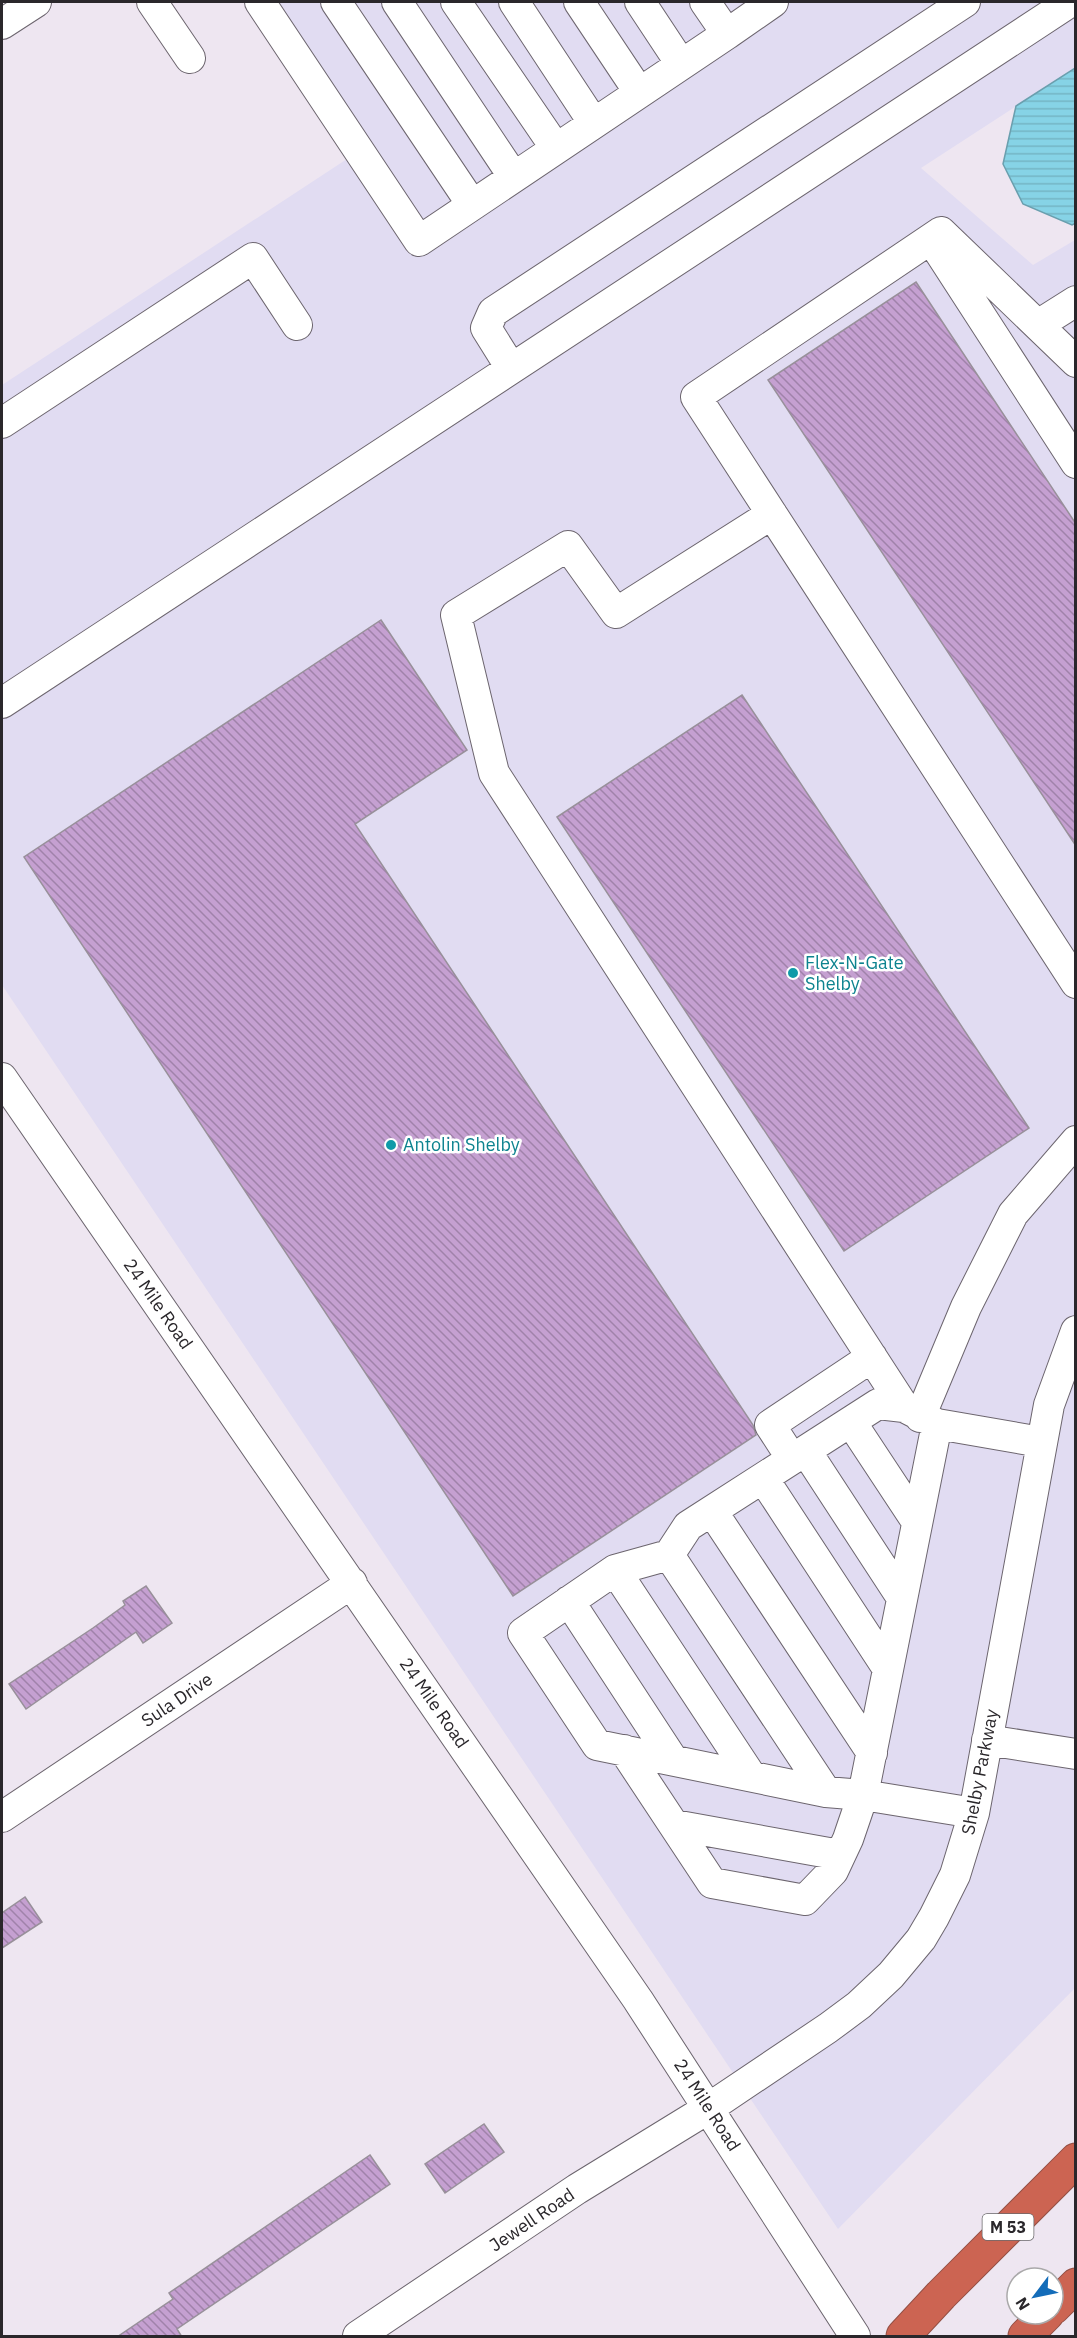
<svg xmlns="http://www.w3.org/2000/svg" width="1077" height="2338" font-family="'IBM Plex Sans',sans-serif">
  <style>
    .industrial { fill: #e1dcf2 }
    .water { fill: url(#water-rules); stroke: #6a9fae; stroke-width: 1.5 }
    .building { fill: url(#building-back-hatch); stroke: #98909a; stroke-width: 1.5 }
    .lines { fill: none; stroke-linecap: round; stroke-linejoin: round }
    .minor-casing { stroke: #6c656e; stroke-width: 32 }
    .highway-casing { stroke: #934f44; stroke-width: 35 }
    .minor { stroke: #fff; stroke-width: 30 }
    .highway { stroke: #cc6452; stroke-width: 33 }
    .culture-dot { fill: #0f9aa8; stroke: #fff; stroke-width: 2 }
    .labels { text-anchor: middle; stroke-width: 5; stroke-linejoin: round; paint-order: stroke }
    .shield { fill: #fff; stroke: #6a686b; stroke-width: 1.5 }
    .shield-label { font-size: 16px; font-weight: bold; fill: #2a272b }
    .culture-label { font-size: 18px; fill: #0d838f; stroke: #fff; text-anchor: start }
    .street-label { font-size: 18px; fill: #2a272b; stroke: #fff }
  </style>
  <defs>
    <pattern id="water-rules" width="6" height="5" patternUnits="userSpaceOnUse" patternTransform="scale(1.5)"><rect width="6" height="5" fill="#86d3e6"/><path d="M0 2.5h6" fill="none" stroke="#74b5c5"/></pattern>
    <pattern id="building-back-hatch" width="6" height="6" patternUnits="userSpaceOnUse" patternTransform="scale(1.5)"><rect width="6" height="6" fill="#c5a0d1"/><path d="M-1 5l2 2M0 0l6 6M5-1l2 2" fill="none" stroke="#a082aa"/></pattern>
  </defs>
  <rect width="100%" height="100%" fill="#eee6f1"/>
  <path class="industrial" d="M244,2H1075V68L921,168L1033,265L1075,240V1988L838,2229L2,985V385L347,159Z"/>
  <path class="water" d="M1075,68L1076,223L1072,225L1023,204L1003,164L1016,106Z"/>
  <path class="building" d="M916,282L1076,524V846L768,380Z
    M381,620L467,750L355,824L753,1425L756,1435L513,1596L24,857Z
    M742,695L1029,1128L844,1251L557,817Z
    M146,1586L172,1623L143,1643L136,1632L26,1709L9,1684L93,1628L125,1605L123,1601Z
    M25,1897L42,1922L2,1948V1913Z
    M484,2124L504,2152L445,2193L425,2164Z
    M370,2155L390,2184L177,2329L182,2337H117L173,2299L169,2293Z"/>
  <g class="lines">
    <defs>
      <path id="minor" d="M152,2L190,58
        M260,2L419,241L727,34L705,2
        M336,2L471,203
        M397,2L513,176
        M456,2L555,147
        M514,2L593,122
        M579,2L639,92
        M640,2L681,64
        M2,24L36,2
        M727,34L773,2
        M931,239L1076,463
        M1038,325L1076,301
        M1076,362L941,232L696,397L1076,983
        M511,368L486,328L493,312L965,2
        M2,423L253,258L297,325
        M772,514L616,613L568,546L456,615L494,773L904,1407L937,1424L1041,1442
        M2,703L1070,2
        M2,1078L638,2000L855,2336
        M904,1407L878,1404L688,1526L669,1555L615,1570L523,1633L597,1745L826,1792L863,1795L974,1813
        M920,1417L966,1307L1013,1214L1076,1141
        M851,1422L917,1522
        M806,1451L902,1598
        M792,1459L770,1425L872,1357
        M763,1478L888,1669
        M712,1511L872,1753
        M669,1555L826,1792
        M615,1570L751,1776
        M569,1601L673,1760
        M987,1740L1076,1754
        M624,1750L712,1883L805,1900L833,1871L848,1839L863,1795L937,1424
        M2,1817L352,1583
        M674,1825L840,1855
        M358,2336L577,2189L709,2108L828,2028L859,2005L891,1975L921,1939L934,1917L955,1875L974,1813L1049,1405L1076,1331"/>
      <path id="highway" d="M1053,2308L1076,2285
        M903,2336L941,2295L1076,2160
        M1025,2336L1047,2314"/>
    </defs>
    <use href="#minor" class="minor-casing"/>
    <use href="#highway" class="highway-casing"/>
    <use href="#minor" class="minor"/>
    <use href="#highway" class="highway"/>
  </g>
  <g class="culture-dot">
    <circle cx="793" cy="973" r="6"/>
    <circle cx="391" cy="1145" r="6"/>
  </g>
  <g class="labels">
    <rect class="shield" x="982.5" y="2214" width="51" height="26" rx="4.5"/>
    <g class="shield-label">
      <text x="1008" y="2233">M 53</text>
    </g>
    <g class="culture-label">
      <text x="805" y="969">Flex-N-Gate<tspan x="805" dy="21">Shelby</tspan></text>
      <text x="403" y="1151">Antolin Shelby</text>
    </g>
    <g class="street-label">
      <text transform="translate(158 1304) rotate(55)" y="6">24 Mile Road</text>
      <text transform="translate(177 1700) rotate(-34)" y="6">Sula Drive</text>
      <text transform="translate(434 1703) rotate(55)" y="6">24 Mile Road</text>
      <text transform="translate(980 1772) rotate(-79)" y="6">Shelby Parkway</text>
      <text transform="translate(707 2105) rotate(57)" y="6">24 Mile Road</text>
      <text transform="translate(532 2220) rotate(-34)" y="6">Jewell Road</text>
    </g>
  </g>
  <rect width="1077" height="2338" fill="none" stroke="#2a272b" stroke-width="6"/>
  <g transform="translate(1035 2296) rotate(238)"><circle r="28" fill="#ffffff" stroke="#aaa9aa" stroke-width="1.5"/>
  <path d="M0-4.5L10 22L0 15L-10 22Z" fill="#136cb9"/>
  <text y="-9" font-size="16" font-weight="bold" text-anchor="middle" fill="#2a272b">N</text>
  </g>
</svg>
